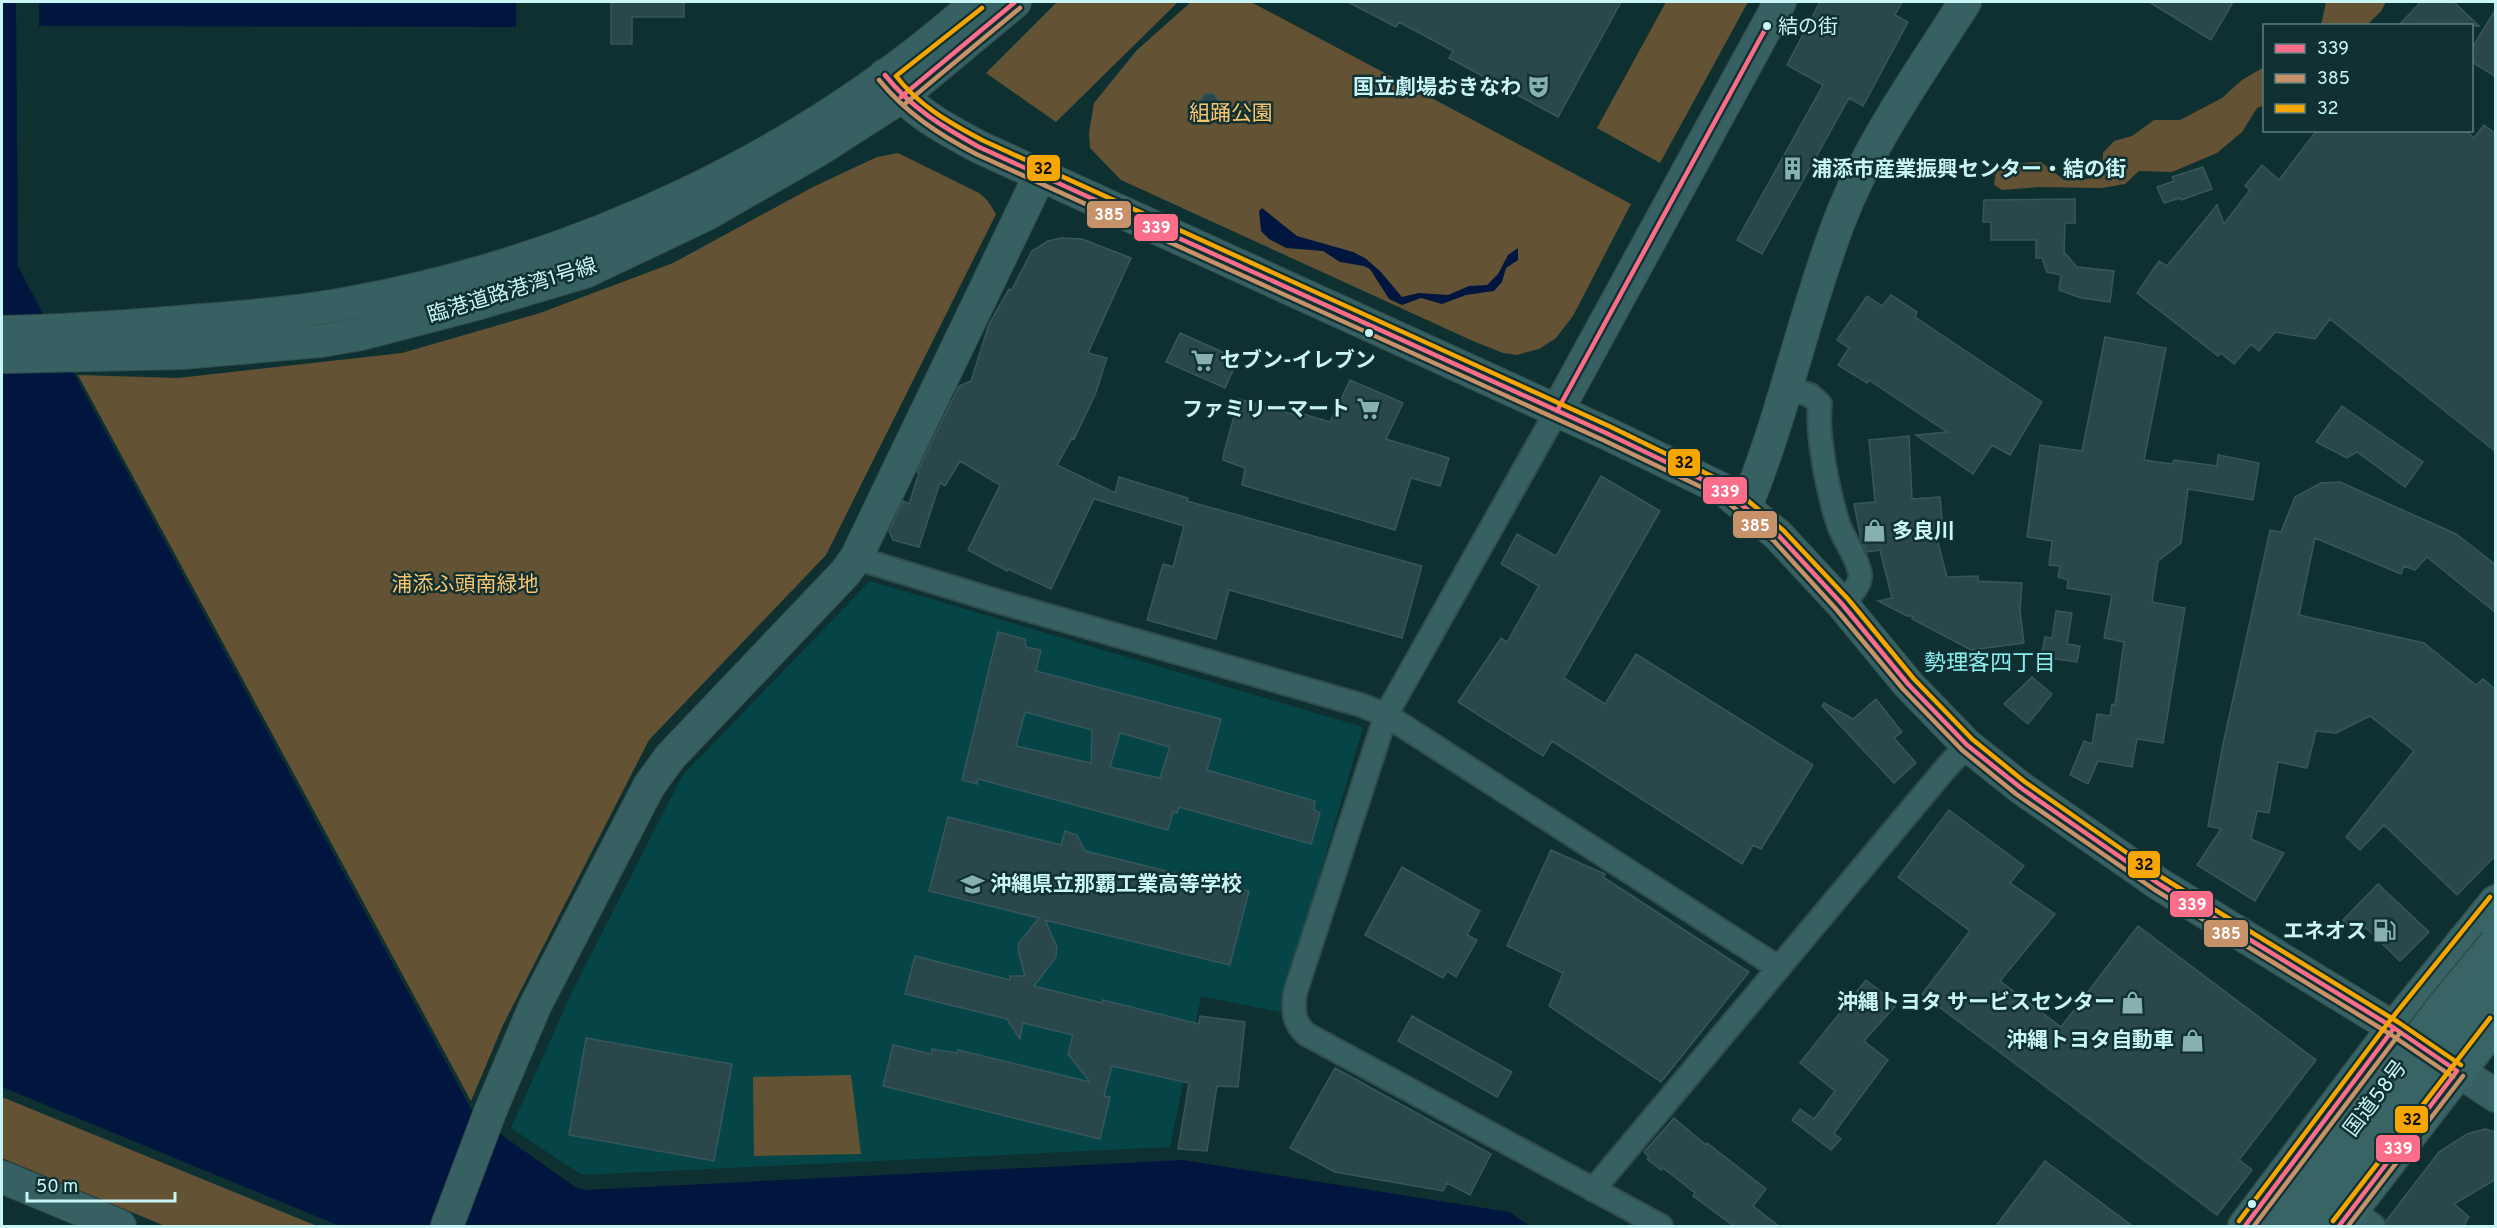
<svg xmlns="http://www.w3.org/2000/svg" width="2497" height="1228" font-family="Overpass,'Noto Sans JP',sans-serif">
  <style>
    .built { fill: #054547 }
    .green { fill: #635334 }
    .water { fill: #01163f }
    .building { fill: #2a484c; stroke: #36575c; stroke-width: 1.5; fill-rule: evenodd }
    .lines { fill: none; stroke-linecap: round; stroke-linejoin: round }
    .street-casing { stroke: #324c4d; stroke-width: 26 }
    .secondary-casing { stroke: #324c4d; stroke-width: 34 }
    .highway-casing { stroke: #324c4d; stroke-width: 36 }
    .street { stroke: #366062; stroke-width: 22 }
    .secondary { stroke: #366062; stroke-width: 32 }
    .highway { stroke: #396465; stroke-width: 33 }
    .highway-bridge-casing { stroke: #324c4d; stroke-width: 36; stroke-linecap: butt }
    .highway-bridge { stroke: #396465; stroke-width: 33 }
    .bus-1-casing { stroke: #113031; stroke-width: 9 }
    .bus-2-casing { stroke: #113031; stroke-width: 9 }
    .bus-3-casing { stroke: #113031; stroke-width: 9 }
    .bus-1 { stroke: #fb6d88; stroke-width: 4.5 }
    .bus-2 { stroke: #c7916a; stroke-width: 4.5 }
    .bus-3 { stroke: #f7a600; stroke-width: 4.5 }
    .bus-dot { fill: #c8f5f6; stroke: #113031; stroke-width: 2 }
    .labels { text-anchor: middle; stroke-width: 5; stroke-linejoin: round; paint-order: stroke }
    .bus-label { font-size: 20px; fill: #c8f5f6; stroke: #113031; text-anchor: start }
    .poi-label { font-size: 21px; font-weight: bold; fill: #c8f5f6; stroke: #113031; text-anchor: end }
    .park-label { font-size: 21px; fill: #fac56e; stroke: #113031 }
    .street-label { font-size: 21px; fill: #c8f5f6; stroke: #113031 }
    .neighbourhood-label { font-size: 22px; fill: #8deef1; stroke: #113031 }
    .line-badge { stroke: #113031; stroke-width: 2 }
    .badge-label { font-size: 16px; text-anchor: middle; font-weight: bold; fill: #fff }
    .pale-badge-label { font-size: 16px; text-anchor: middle; font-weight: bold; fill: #111 }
  </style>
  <rect width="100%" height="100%" fill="#0f3031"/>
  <path class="built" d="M870,581L1363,727L1280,1012L1201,996L1170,1147L582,1175L511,1128L572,992L682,776Z"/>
  <path class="green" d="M1057,2H1178L1056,122L986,73Z
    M1191,2H1251L1631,204L1573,316L1556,338L1539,349L1517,355L1503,353L1473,341L1121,180L1090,148L1089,133L1094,103L1137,50Z
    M1666,2H1748L1660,163L1597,128Z
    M2326,2H2386L2381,11L2367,25H2321Z
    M2264,67V105L2257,108L2242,132L2217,153L2172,172L2139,171L2125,184L2102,188L2039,187L2002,190L1994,185L1996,172L2021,163L2041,162L2064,180L2102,178L2103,153L2114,141L2132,136L2154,120H2180L2222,98L2242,80Z
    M898,153L979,193L987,200L996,214L826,555L649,740L503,1025L471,1101L78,375L178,378L402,353L540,313L673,263L813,187L877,157Z
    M851,1075L861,1154L754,1156L753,1077Z
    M2,1097L317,1226H165L2,1158Z"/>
  <path class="water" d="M2,2H16L18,266L71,368L475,1116L575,1187L585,1190L1183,1160L1509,1212L1530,1226H340L2,1087Z
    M39,2H516V27L39,26Z
    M1262,208L1297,236L1353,252L1365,258L1380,271L1402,297L1419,293L1448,295L1469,286L1487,285L1498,274L1508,255L1518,248V260L1506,268L1502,282L1494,291L1466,295L1442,304L1421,298L1402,305L1389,299L1370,269L1364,266L1340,262L1323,251L1286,248L1269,239L1261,231L1259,211Z"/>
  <path class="building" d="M611,2H684V17H632V44H611Z
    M1348,2H1621L1558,117L1449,58L1453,51L1399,22L1396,27Z
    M1820,2H1902L1895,15L1908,22L1863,106L1849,98L1762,254L1737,240L1823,85L1787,65Z
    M2149,2H2233L2211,40Z
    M2421,2H2454L2479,26H2398Z
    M2496,9V77L2472,62V48Z
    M1204,94H1214L1219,103L1212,110L1198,106Z
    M2484,125L2496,134V452L2330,319L2315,339L2275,332L2259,351L2251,344L2234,364L2221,353L2218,356L2137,293L2159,261L2167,266L2217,205L2224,224L2250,190L2245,186L2262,165L2279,180L2317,130H2465L2474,138Z
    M2203,167L2212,189L2181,200L2180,198L2164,203L2157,187L2174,181L2172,177Z
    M2075,199V223H2065L2064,255V252L2077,267L2114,271L2110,302L2081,298L2059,290L2061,275L2047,272L2042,258H2036V240H1991V222H1983L1984,200Z
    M1061,238L1082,239L1131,258L1088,353L1107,358L1095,395L1074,439L1072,438L1057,465L1115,493L1119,477L1188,498L1187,501L1422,566L1402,638L1229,590L1216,639L1147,620L1163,564L1173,567L1184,526L1094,499L1051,589L1008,569L1007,571L968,550L1000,485L960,461L945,486L940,483L919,547L893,540L889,531L903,501L909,504L919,473L917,472L959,386L971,381L989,324L1009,289L1011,291L1032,251L1048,241Z
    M1891,295L1917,312L1915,317L2042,402L2010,455L1992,445L1973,474L1916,435L1947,432L1869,380L1867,383L1838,365L1849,348L1837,340L1867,296L1882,306Z
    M1180,333L1238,359L1225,388L1166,362Z
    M2105,337L2166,348L2144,460L2172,464L2174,460L2217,466L2218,455L2259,463L2253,500L2188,489L2181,543L2158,561L2152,602L2185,608L2163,743L2137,739L2132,767L2098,761L2088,784L2070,775L2084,741L2092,744L2097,714L2110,716L2112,704L2115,705L2124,642L2104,638L2112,595L2067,588L2068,580L2058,577L2060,566L2049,565L2052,541L2027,537L2040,445L2082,451Z
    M1350,380L1403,403L1386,439L1449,458L1440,486L1411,478L1395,530L1242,485L1245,468L1223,460L1224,452L1239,399L1302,417L1303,414L1330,422Z
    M2342,406L2423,462L2405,487L2357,452L2347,458L2316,442Z
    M1909,436L1912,499L1940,497L1943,530L1935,531L1947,577L1978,576V581L2022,583L2020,610L2024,643L1971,650L1912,619L1913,616H1907L1878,601L1892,598L1880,550L1867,552L1861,539L1854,504L1875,502L1869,440Z
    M1601,476L1660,511L1564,678L1605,704L1636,654L1813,765L1761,849L1753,845L1742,864L1552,741L1543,756L1458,702L1501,638L1507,642L1539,586L1501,564L1517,534L1556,556Z
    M2340,482L2456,534L2496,565V613L2427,557L2415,570L2404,566L2401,574L2315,538L2299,615L2424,643L2476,685L2483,679L2496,690V855L2457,895L2384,825L2360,850L2346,837L2414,751L2370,716L2336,733L2316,731L2307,768L2278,762L2269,813L2257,811L2251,839L2284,853L2255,901L2197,865L2221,829L2208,826L2222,749L2270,530L2281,532L2295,497L2321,483Z
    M2056,611L2072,613L2067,644L2080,646L2077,662L2041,657L2045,637L2052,638Z
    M998,632L1025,639L1026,647L1041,650L1036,671L1221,719L1207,770L1315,801L1314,810L1320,813L1311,844L1179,807L1177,813L1173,812L1168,830L978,779L977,784L962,780ZM1025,712L1092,730L1091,763L1016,746ZM1120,733L1170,747L1160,778L1110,767Z
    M2032,677L2052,694L2028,724L2004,704Z
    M1876,699L1902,732L1894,738L1916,763L1894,783L1822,706L1824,703L1853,719Z
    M1949,810L2024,866L2010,883L2055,914L2000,981L2061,1027L2138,926L2316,1060L2239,1160L2252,1170L2217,1215L1922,994L1970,931L1898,877Z
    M948,817L1061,845L1065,831L1077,835L1085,851L1249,891L1230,965L1045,920L1057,947L1056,957L1034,986L1102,1003L1103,1000L1199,1024L1200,1016L1245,1022L1238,1087L1217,1086L1207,1151L1178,1149L1189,1083L1112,1066L1104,1096L1110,1097L1100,1139L883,1086L893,1045L931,1054L932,1049L957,1053L958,1050L1090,1082L1068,1054L1073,1035L1023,1023L1020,1039L1007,1019L905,994L915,956L1010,980V976H1025L1018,950L1019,943L1039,918L929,891Z
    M1551,850L1605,874L1603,877L1749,972L1661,1082L1549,1006L1563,973L1507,946Z
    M1402,867L1480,911L1467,935L1477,940L1456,977L1447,971L1443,978L1365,935Z
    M2378,884L2429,932L2400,961L2365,927L2358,935L2343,920Z
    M1866,980L1897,1004L1864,1041L1888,1060L1834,1133L1841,1139L1831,1150L1792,1120L1800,1109L1814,1119L1835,1091L1800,1063Z
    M1412,1016L1512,1072L1497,1097L1398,1041Z
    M586,1038L732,1064L714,1161L569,1135Z
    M1335,1068L1491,1154L1470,1195L1447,1183L1443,1191L1335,1172L1290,1148Z
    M1674,1118L1706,1145L1707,1143L1766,1189L1753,1206L1780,1227H1735L1693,1196L1695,1193L1663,1168L1661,1170L1647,1159L1649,1157L1644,1152Z
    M2485,1129L2496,1132V1179L2454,1204L2469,1217L2463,1227H2387L2386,1221L2439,1152L2467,1134Z
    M2045,1161L2134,1227H1995Z"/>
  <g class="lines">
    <defs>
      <path id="street" d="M1787,388L1810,395L1820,404C1816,435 1829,496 1839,526C1845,541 1857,557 1860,573C1862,585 1849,596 1842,604
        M1557,411L1386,715L1295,993C1293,1011 1293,1022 1306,1034L1661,1226
        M856,558L1000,602L1361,705L1386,715L1779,968
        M1593,1190L1946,768L1967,745
        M2352,1210L2374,1226"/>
      <path id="secondary" d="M885,75C912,112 940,126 979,147L1606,433L1724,490L1778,535L1842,604L1908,684L1967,745L2021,788L2159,884L2394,1028L2496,1096
        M2,332C69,331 135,326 202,320C253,316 304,312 355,302C581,260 805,156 977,2
        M2,357L181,353L321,341L361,334L480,303L585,272L705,215L820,149L901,97L1015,2
        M1557,411L1780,2
        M1746,506C1784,414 1803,316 1839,222C1869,143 1920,73 1965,2
        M2,1177L120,1226
        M447,1226L490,1112L535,1006L649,786L670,757L845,573L856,558L1040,175"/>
      <path id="highway" d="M2245,1226L2394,1028L2496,902
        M2339,1226L2496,1023"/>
    </defs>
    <use href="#street" class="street-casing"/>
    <use href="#secondary" class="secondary-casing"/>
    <use href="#highway" class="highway-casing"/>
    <use href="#street" class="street"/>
    <use href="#secondary" class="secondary"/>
    <use href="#highway" class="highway"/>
    <defs>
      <path id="highway-bridge" d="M2277,1226L2444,1006L2496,943
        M2310,1226L2496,985"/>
    </defs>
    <use href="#highway-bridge" class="highway-bridge-casing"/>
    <use href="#highway-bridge" class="highway-bridge"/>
    <defs>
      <path id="bus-1" d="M885,75C911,108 943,127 979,147L1606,433L1724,490L1778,535L1842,604L1908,684L1967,745L2021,788L2159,884L2394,1028L2457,1071
        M901,97L1015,2
        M1557,411L1767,26
        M2245,1226L2394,1028
        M2339,1226L2457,1071"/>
      <path id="bus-2" d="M879,80C906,113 938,134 976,154L1603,440L1720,496L1773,540L1836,609L1903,689L1962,750L2016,794L2155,890L2390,1034L2453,1077
        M906,103L1020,8
        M2254,1226L2400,1033
        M2348,1226L2463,1076"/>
      <path id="bus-3" d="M982,8L896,76C919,106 950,123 982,140L1609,426L1728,484L1783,530L1848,599L1914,679L1972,739L2025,782L2163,878L2398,1022L2461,1065
        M2239,1221L2388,1023L2490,897
        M2333,1221L2490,1018"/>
    </defs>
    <use href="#bus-1" class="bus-1-casing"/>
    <use href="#bus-2" class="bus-2-casing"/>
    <use href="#bus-3" class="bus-3-casing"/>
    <use href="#bus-1" class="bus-1"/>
    <use href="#bus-2" class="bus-2"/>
    <use href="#bus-3" class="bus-3"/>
  </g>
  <defs>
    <symbol id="theatre-bare" viewBox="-9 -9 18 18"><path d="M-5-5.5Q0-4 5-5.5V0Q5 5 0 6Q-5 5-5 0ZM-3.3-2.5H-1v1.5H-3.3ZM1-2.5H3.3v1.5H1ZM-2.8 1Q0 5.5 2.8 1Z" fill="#87b0b1" stroke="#113031" stroke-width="2.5" paint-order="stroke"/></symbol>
    <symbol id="building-bare" viewBox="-9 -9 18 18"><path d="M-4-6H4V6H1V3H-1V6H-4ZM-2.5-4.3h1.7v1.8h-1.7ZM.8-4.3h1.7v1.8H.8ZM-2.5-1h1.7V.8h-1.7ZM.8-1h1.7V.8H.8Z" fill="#87b0b1" stroke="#113031" stroke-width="2.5" paint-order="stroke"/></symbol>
    <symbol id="supermarket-bare" viewBox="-9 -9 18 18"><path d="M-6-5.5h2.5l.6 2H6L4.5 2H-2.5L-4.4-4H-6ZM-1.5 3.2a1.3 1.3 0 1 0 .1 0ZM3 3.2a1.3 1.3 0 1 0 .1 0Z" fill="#87b0b1" stroke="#113031" stroke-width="2.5" paint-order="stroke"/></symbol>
    <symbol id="shop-bare" viewBox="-9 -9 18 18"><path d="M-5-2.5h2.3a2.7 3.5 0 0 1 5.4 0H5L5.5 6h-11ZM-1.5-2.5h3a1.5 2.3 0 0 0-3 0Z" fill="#87b0b1" stroke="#113031" stroke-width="2.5" paint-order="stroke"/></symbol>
    <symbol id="school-bare" viewBox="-9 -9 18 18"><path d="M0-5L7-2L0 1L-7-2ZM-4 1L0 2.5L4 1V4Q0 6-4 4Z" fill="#87b0b1" stroke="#113031" stroke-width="2.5" paint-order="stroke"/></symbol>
    <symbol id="fuel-bare" viewBox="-9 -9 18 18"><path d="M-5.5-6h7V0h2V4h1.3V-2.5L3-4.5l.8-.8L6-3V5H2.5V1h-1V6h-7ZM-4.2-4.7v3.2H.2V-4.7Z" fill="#87b0b1" stroke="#113031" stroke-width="2.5" paint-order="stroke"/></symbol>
  </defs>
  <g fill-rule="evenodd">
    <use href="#theatre-bare" x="1522" y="70" width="33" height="33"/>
    <use href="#building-bare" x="1776" y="152" width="33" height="33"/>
    <use href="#supermarket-bare" x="1186" y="344" width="33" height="33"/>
    <use href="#supermarket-bare" x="1352" y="392" width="33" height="33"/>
    <use href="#shop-bare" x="1858" y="514" width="33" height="33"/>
    <use href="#school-bare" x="956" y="868" width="33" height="33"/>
    <use href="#fuel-bare" x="2368" y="914" width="33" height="33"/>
    <use href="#shop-bare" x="2116" y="986" width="33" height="33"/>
    <use href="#shop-bare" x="2176" y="1024" width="33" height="33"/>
  </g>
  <g class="bus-dot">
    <circle cx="1767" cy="26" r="5"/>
    <circle cx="1369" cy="333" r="5"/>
    <circle cx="2252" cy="1204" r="5"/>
  </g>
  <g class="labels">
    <g class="bus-label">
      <text x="1778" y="33">結の街</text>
    </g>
    <g class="poi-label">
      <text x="1521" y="94">国立劇場おきなわ</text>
      <text x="1811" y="176" text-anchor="start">浦添市産業振興センター・結の街</text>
      <text x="1220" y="367" text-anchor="start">セブン-イレブン</text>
      <text x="1350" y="416">ファミリーマート</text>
      <text x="1892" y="538" text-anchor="start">多良川</text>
      <text x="990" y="891" text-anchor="start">沖縄県立那覇工業高等学校</text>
      <text x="2367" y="938">エネオス</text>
      <text x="2115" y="1009">沖縄トヨタ サービスセンター</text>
      <text x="2174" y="1047">沖縄トヨタ自動車</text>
    </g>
    <g class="park-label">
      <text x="1231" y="120">組踊公園</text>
      <text x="465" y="591">浦添ふ頭南緑地</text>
    </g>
    <g class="street-label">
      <text transform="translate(512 290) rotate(-17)" y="7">臨港道路港湾1号線</text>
      <text transform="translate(2375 1098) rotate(-53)" y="7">国道58号</text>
    </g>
    <g class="neighbourhood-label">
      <text x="1990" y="670">勢理客四丁目</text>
    </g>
  </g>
  <g class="line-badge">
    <rect x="1026" y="154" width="35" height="28" rx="6" fill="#f7a600"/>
    <rect x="1086" y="200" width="46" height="29" rx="6" fill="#c7916a"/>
    <rect x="1133" y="213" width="46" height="29" rx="6" fill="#fb6d88"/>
    <rect x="1667" y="448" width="34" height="29" rx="6" fill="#f7a600"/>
    <rect x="1702" y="476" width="46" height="29" rx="6" fill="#fb6d88"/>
    <rect x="1732" y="510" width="46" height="29" rx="6" fill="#c7916a"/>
    <rect x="2127" y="850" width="34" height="29" rx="6" fill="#f7a600"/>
    <rect x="2169" y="890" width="45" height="28" rx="6" fill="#fb6d88"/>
    <rect x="2203" y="919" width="46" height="29" rx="6" fill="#c7916a"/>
    <rect x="2394" y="1105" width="35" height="29" rx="6" fill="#f7a600"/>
    <rect x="2375" y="1134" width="46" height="29" rx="6" fill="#fb6d88"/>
  </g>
  <g class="badge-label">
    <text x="1109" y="220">385</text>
    <text x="1156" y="233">339</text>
    <text x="1725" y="497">339</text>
    <text x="1755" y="531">385</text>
    <text x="2192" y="910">339</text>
    <text x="2226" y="939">385</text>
    <text x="2398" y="1154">339</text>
  </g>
  <g class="pale-badge-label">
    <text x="1043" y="174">32</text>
    <text x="1684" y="468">32</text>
    <text x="2144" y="870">32</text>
    <text x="2412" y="1125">32</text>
  </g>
  <rect width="2497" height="1228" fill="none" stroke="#c8f5f6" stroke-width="6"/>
  <rect x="2263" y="24" width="210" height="108" fill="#113031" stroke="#5a7f80" stroke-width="1.5"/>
  <rect x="2275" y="44" width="30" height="9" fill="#fb6d88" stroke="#5a7f80" stroke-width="1.5"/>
  <text x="2317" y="54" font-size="18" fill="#c8f5f6">339</text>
  <rect x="2275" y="74" width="30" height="9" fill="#c7916a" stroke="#5a7f80" stroke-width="1.5"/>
  <text x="2317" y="84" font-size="18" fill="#c8f5f6">385</text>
  <rect x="2275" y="104" width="30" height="9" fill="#f7a600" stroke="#5a7f80" stroke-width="1.5"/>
  <text x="2317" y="114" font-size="18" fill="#c8f5f6">32</text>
  <path d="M27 1192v9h148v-9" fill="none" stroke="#c8f5f6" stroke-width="3"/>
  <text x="36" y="1192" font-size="18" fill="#c8f5f6" stroke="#113031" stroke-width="4.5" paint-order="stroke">50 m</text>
</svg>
